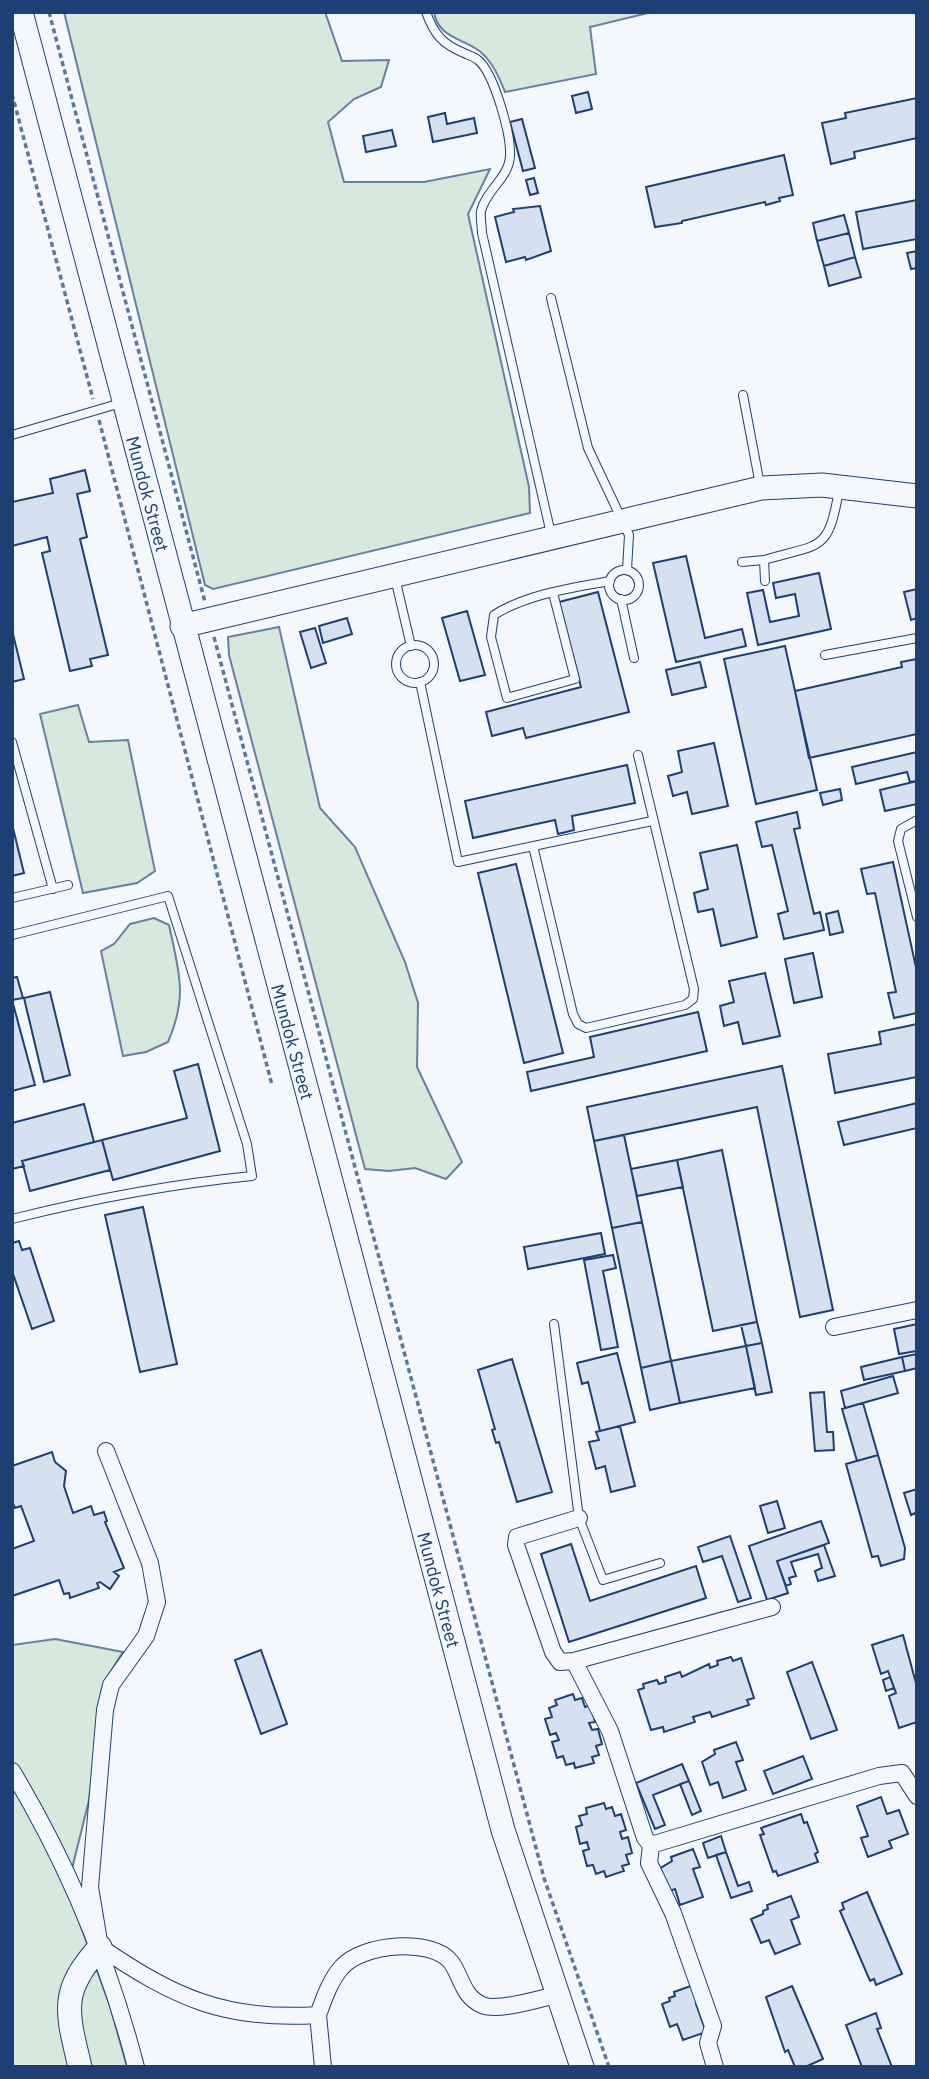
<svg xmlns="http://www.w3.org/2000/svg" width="929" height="2079" font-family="'IBM Plex Sans',sans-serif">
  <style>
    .green { fill: #d7e8df; stroke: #687fa3; stroke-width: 2 }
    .building { fill: #d5e0f0; stroke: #1d3f73; stroke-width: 2 }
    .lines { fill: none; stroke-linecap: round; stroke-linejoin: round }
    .lane-casing { stroke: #1d3f73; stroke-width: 10 }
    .street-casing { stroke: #1d3f73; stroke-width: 18 }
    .secondary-casing { stroke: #1d3f73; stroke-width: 25 }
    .path { stroke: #5e769c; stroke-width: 3.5; stroke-dasharray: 5 3.5; stroke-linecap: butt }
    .lane { stroke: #f4f7fb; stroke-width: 8 }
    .street { stroke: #f4f7fb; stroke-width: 16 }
    .secondary { stroke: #f4f7fb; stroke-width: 23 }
    .labels { text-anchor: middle; stroke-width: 5; stroke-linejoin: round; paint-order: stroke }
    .street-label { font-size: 18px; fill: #1d3f73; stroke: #f4f7fb }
  </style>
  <rect width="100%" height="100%" fill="#f4f7fb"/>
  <path class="green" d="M64,12H325L342,61L389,60L381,87L354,99L328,122L344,182H424L490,169L468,214L529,487L530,513L213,589L205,585Z
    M434,12H652L590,27L596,74L505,92C499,77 492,60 478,50C461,38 438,37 434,12Z
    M279,627L320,808L355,847L405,962L418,1003L417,1067L462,1162L446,1179L415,1168L389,1171L365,1169L229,655L228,637Z
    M78,705L89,742L128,740L155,871L137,883L83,893L40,714Z
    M154,918L169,925C179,972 188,996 168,1042L146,1052L123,1056L101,951L114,944L130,924Z
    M55,1639L123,1652L104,1682L89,1800L67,1889L110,2006L127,2067H12V1645Z"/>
  <path class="building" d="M588,92L592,109L576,113L572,96Z
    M917,98V138L854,152L855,158L831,164L822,123L846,118L845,113Z
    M445,113L447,124L474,118L477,133L433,142L428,117Z
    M522,119L535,168L523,171L510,122Z
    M392,130L396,146L366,152L363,136Z
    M784,155L793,195L779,198L780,201L766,205L765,202L682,221V223L655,227L646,187Z
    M534,178L538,193L530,195L526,180Z
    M917,200V239L863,249L856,212Z
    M540,206L551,251L526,260L525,257L506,262L495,217L514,212L513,209Z
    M844,215L849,233L817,241L813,223Z
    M849,233L855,257L824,266L817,241Z
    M917,251V268L911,269L907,253Z
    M855,257L861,277L829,286L824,266Z
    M85,470L90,491L77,494L87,537L80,539L108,655L90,659L92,666L70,671L42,553L50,551L47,537L12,546V502L53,493L50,479Z
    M686,556L705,638L742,629L746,646L676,662L653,563Z
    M819,573L831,629L758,645L747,593L763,590L770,622L799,616L795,594L776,598L773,583Z
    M917,589V618L911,620L904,592Z
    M598,592L629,712L526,738L523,728L492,736L486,712L581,687L559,602Z
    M467,611L485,675L460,681L442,618Z
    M347,618L352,634L323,643L319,626Z
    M315,628L326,663L311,668L300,632Z
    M12,630L24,679L12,682Z
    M785,646L817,790L756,804L724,659Z
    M917,659V734L809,758L795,691L902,667L901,662Z
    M700,662L706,687L672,695L666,670Z
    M714,743L728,806L692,814L687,792L673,796L668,776L682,772L678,751Z
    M917,752V781L910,782L907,772L856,784L852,767Z
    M627,765L635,803L572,816L574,830L558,834L555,820L473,838L465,801Z
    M917,781V804L885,811L880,790Z
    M840,789L842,800L823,805L820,793Z
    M797,812L800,828L794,829L814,914L820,912L824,930L784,939L778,914L788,911L772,845L762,847L756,822Z
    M12,824L24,873L12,876Z
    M737,845L757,937L721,946L713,909L698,912L694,893L708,889L700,853Z
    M893,862L917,972V1013L894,1018L888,993L896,992L875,893L867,894L861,869Z
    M516,864L563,1053L524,1063L478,873Z
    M838,911L843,932L830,935L826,914Z
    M813,953L822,997L794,1003L785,959Z
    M765,973L780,1036L743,1044L738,1022L724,1026L720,1006L734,1002L729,981Z
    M17,977L23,998L12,1000V978Z
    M50,992L70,1075L44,1082L24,998Z
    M12,1000L35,1085L12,1091Z
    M698,1012L707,1051L531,1091L527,1072L594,1057L590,1037Z
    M917,1024V1077L835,1093L828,1054L881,1044L879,1032Z
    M198,1064L220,1151L113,1180L102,1140L187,1118L174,1071Z
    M782,1066L833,1310L800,1317L757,1107L594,1141L587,1107Z
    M917,1103V1128L844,1145L838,1122Z
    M84,1104L94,1142L22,1161L24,1166L12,1169V1123Z
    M624,1135L642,1222L612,1228L594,1141Z
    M102,1140L110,1170L30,1191L22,1161Z
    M722,1150L757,1322L713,1331L677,1160Z
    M677,1160L683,1187L637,1196L631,1169Z
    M143,1207L177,1364L140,1372L105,1215Z
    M642,1222L671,1361L641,1368L612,1228Z
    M601,1233L605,1254L528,1269L524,1247Z
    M19,1241L22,1250L30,1248L54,1321L32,1329L12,1271V1243Z
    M613,1255L616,1268L603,1271L618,1347L601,1350L584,1260Z
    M757,1322L762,1343L746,1346L741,1325Z
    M917,1324V1351L899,1354L894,1329Z
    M762,1343L772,1392L756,1395L746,1346Z
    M746,1346L755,1388L680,1403L671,1361Z
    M617,1353L635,1422L600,1431L588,1382L582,1384L577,1363Z
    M917,1354V1368L905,1371L902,1357Z
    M902,1357L905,1371L864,1380L861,1367Z
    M512,1359L552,1492L517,1502L499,1442L496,1443L492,1430L495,1429L478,1370Z
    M671,1361L680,1403L650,1410L641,1368Z
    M893,1376L898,1393L845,1408L841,1391Z
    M824,1392L827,1432H833L834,1450L815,1451L810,1393Z
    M863,1403L878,1455L857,1461L842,1409Z
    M620,1426L635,1486L611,1492L605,1466L596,1469L589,1442L599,1440L596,1432Z
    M52,1452L55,1462L66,1471L64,1486L73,1513L91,1506L94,1515L104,1512L107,1521L105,1522L124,1568L114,1572L119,1576L110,1589L100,1582L97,1583L99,1588L70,1598L69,1593L64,1594L59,1580L12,1596V1549L34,1541L21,1506L15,1508L12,1501V1466Z
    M878,1455L905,1548L904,1559L881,1566L878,1556L872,1557L846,1464Z
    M917,1489V1517L915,1513L911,1515L904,1493Z
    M777,1501L785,1528L768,1533L760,1506Z
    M821,1521L829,1543L777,1561L788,1593L767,1600L749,1546Z
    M730,1536L751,1598L738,1602L722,1556L703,1562L698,1547Z
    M571,1544L590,1601L696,1566L706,1598L569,1642L541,1554Z
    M824,1545L835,1576L818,1581L815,1571L822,1568L818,1554L791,1562L796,1576L789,1578L791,1584L786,1586L777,1561Z
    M903,1635L917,1687V1722L899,1728L889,1696L896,1693L888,1671L881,1674L872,1645Z
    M261,1650L287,1724L261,1734L235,1660Z
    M731,1657L733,1661L741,1658L754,1698L747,1700L749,1705L712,1717L710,1712L693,1717L695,1722L664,1732L663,1727L651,1730L638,1690L644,1688L643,1684L657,1680L659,1684L666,1682L665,1677L680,1672L682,1677L709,1664L710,1668L718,1665L717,1661Z
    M812,1662L837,1730L811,1739L787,1672Z
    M890,1677L894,1688L886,1691L883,1680Z
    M573,1694L575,1700L582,1698L585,1707L591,1705L595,1722L589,1723L592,1730L598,1729L602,1744L596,1746L599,1755L592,1757L594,1763L575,1768L574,1763L566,1765L563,1756L557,1758L552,1742L559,1740L556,1733L550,1735L545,1719L552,1717L549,1708L557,1705L555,1700Z
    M736,1742L743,1760L736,1762L746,1790L723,1798L718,1782L710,1785L702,1762L715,1754L714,1750Z
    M803,1756L812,1779L773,1794L764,1771Z
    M682,1764L689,1781L653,1795L665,1825L655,1829L636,1783Z
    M689,1781L701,1811L692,1815L680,1784Z
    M881,1797L887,1814L899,1810L908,1834L889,1841L892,1848L868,1857L861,1838L868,1836L857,1806Z
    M604,1803L606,1809L612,1807L615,1816L621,1814L626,1830L620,1832L622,1839L628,1837L632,1853L626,1855L629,1864L622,1866L624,1871L606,1877L604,1871L596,1874L593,1865L587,1866L583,1851L589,1849L587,1842L580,1844L576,1827L582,1825L579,1816L587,1814L586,1808Z
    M801,1814L804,1823L807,1822L818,1852L815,1854L818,1862L778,1876L776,1871L773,1872L760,1835L764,1834L761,1828Z
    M721,1836L726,1852L708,1858L703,1843Z
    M693,1849L700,1867L693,1869L703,1897L680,1905L675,1889L667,1892L659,1869L672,1861L671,1857Z
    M726,1852L738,1886L749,1882L752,1891L731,1898L716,1855Z
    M867,1892L902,1974L876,1985L874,1979L870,1981L840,1911L844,1909L842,1903Z
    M791,1896L799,1917L791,1920L800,1944L775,1954L769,1940L761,1943L751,1919L763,1914V1911L768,1909L767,1905Z
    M696,1984L702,2002L696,2004L706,2032L683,2040L677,2024L670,2027L662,2004L670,2001L669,1998L675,1996L674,1992Z
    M792,1986L823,2059L805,2067H795L788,2050L785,2052L766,1997Z
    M876,2013L881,2028L877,2029L892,2067H862L846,2025Z"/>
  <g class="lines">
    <defs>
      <path id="lane" d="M426,12C434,34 442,44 464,53C468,55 475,57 478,60C494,73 511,134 510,155C510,177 486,190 481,211C480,218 482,226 482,233L551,534
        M551,298L588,448L629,535L627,570
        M743,395L760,485
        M12,435L121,403
        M742,562L764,560
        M609 585a15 15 0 1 1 30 0a15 15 0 1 1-30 0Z
        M395,578L411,646
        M765,581L764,560C820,543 828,554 839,490
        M553,593L575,679L507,698L491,637L494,615C527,594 571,588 610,581
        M621,599L634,658
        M396 664a19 19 0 1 1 38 0a19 19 0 1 1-38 0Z
        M825,655L917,638
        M420,682L458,862L652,821
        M12,742L53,889
        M917,820L901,829L898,841L917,917
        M533,846L573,1014L578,1024L586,1028L685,1005L693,999L694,989L638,755
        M12,898L68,885
        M12,935L168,896L247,1144L252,1176C171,1184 92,1199 12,1219
        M554,1324L579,1518L603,1580L660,1563"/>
      <path id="street" d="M834,1327L917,1310
        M106,1451L150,1563L157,1602L146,1636L111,1685L105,1710L90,1887L100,1947C175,1998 225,2021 318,2015C324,1999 330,1980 342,1967C362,1944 431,1937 451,1962C462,1977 462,1996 482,2005C497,2012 539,1999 556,1995
        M579,1518L517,1537L516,1545L553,1652L560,1662L574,1661L610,1731L645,1838L651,1845L879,1776L902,1773L917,1796
        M574,1661L772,1607
        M12,1771C68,1864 109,1963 136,2067
        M651,1845L649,1863L673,1913L713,2026L708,2043L715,2067
        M318,2015L323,2067"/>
      <path id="secondary" d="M21,12L503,1830L582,2067
        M182,626L761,488L822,485L917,496
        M80,2067C67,2012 59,1992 100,1947"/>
    </defs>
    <use href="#lane" class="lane-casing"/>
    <use href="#street" class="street-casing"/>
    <use href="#secondary" class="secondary-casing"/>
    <path class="path" d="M49,12L205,602
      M12,94L93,399
      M99,420L272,1085
      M214,637L544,1878L609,2067"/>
    <use href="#lane" class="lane"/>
    <use href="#street" class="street"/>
    <use href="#secondary" class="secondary"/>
  </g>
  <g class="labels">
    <g class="street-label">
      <text transform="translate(147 494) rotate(75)" y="6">Mundok Street</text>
      <text transform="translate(292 1042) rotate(75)" y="6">Mundok Street</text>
      <text transform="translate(438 1590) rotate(75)" y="6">Mundok Street</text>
    </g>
  </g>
  <rect width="929" height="2079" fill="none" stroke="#1d3f73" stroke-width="28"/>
</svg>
